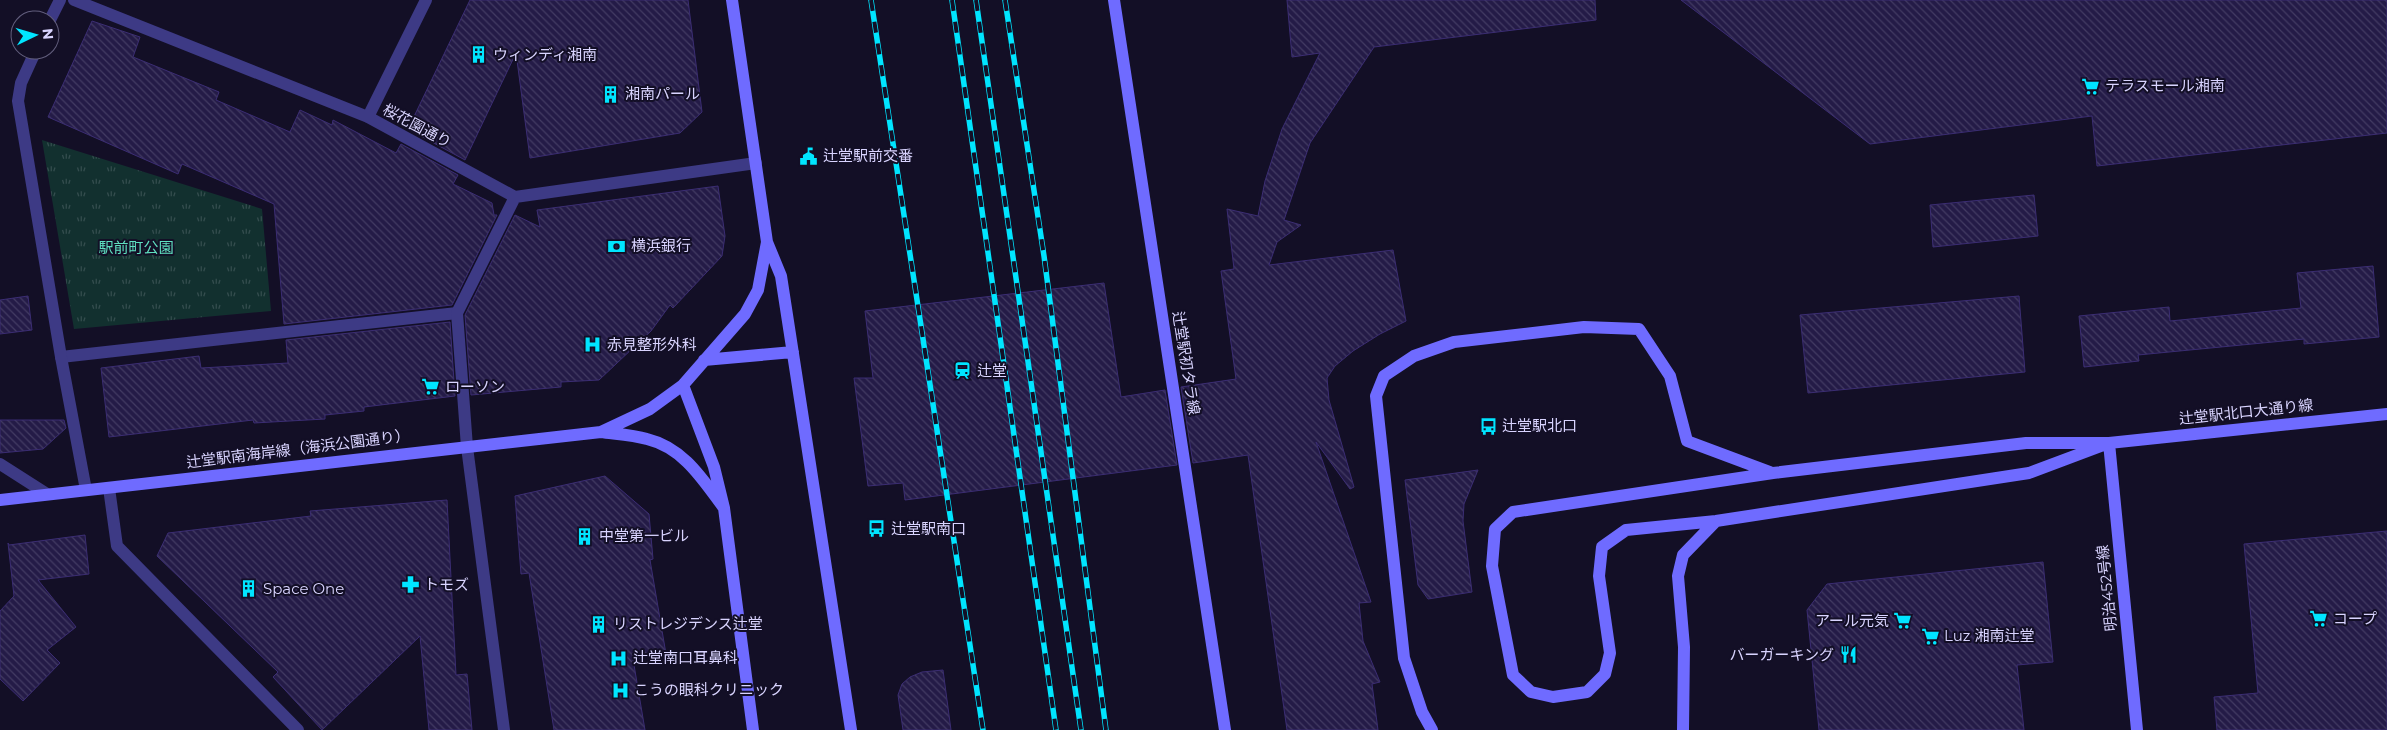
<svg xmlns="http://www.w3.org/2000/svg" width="2387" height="730" font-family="Montserrat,'Noto Sans JP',sans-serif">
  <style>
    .grass { fill: url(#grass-tufts) }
    .building { fill: url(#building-back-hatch); stroke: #3b2d73 }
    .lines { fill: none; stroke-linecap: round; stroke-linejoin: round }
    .lane { stroke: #3d3a85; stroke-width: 12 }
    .street { stroke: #3d3a85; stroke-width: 12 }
    .secondary { stroke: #6f6bff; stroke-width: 12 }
    .rail-casing { stroke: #00e5ff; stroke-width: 5.5 }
    .rail { stroke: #130f26; stroke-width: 4; stroke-dasharray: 11; stroke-linecap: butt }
    .labels { text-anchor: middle; stroke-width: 4; stroke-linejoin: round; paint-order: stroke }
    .poi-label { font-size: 15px; fill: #d9d4ff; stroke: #130f26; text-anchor: start }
    .street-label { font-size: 15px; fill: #d9d4ff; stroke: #130f26 }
    .park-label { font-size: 15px; fill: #5fe0c0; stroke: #130f26 }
  </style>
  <defs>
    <pattern id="grass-tufts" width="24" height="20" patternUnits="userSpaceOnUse" patternTransform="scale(1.25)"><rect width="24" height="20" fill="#12302f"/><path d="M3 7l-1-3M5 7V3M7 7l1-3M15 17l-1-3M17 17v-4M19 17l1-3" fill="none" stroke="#344d4e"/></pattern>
    <pattern id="building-back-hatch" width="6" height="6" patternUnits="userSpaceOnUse" patternTransform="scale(1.25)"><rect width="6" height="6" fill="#241b47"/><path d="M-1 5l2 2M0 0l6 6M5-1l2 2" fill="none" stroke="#433b63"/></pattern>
  </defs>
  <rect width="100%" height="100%" fill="#130f26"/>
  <path class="grass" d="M42,140L262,209L271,311L74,329Z"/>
  <path class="building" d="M470,0H688L702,112L680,133L530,158L516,53L465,160L408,129Z
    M1287,0H1595L1596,20L1374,47L1310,143L1284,220L1301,225L1277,242L1269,265L1393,250L1406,321L1380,334L1353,351L1335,366L1327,378L1329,400L1354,487L1350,489L1316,442L1371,602L1359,603L1363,641L1380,682L1372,684L1378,730H1287L1248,455L1193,463L1181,387L1236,379L1221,271L1234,269L1227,209L1258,216L1265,181L1282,129L1320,53L1292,57Z
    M1681,0H2387V133L2097,166L2092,116L1870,144Z
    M92,21L140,37L133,57L219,92L216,100L290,132L300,110L332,125L333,120L396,153L401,144L458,175L453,184L492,203L494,215H497L452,305L284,324L274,204L182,164L178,174L48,117Z
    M718,186L725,236L722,256L673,308L670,305L651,331L599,380L561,382V387L471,395L465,315L515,215L540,227L537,210Z
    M2034,195L2038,236L1933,247L1930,205Z
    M2373,266L2379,337L2304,344V339L2138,355L2139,361L2084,367L2079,316L2169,307L2170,321L2301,308L2297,273Z
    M1104,283L1121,397L1165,390L1177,465L905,500L903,483L868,486L854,378H873L865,311Z
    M28,296L32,330L0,334V300Z
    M2019,296L2025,372L1808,393L1800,315Z
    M450,322L455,396L364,407V411L325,415V419L254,423L253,420L109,437L101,368L199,356L201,368L288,363L286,340Z
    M0,420H64L66,428L43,449L0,453Z
    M1478,470L1464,504L1463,521L1472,592L1428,599L1418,585L1405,480Z
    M605,476L649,514L653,559L650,560L666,654L633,659L645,730H554L529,573L521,574L515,496Z
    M447,500L456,675L467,674L472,730H429L420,636L322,730L273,677L278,672L157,556L168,533L311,516L310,511Z
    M2387,531V730H2217L2214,697L2258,693L2244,544Z
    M85,535L89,574L38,580L76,627L47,650L60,663L23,701L0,679V611L14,596L8,543L9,545Z
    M2043,562L2053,662L2017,665L2024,730H1819L1807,610L1827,584Z
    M943,670L951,730H903L898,695L902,684L910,677L922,672Z"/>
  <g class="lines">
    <path class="lane" d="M61,357L457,313"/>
    <path class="street" d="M74,0L368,117L515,197L756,163
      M50,20L60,0
      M36,50L21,83L18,101L61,357L86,490
      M368,117L426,0
      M0,464L47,494
      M109,488L117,546L298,730
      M504,730L467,447L457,313L515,197"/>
    <path class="secondary" d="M732,0L767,242L781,276L851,730
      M1114,0L1225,730
      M704,360L793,352
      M683,385L714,467L724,508L753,730
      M601,432L650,409L683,385L745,314L758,290L767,242
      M2109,443L2029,473L1716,521L1626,530L1602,547L1599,576L1610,653L1605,674L1587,692L1553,697L1531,692L1513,675L1492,566L1495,529L1513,512L1773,473L2026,443H2109L2387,414
      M2109,443L2137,730
      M0,500L601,432C616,434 633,435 647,439C684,448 703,480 724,508
      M1432,730L1422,712L1404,658L1376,396L1384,376L1414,356L1454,342L1584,327L1639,329L1670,376L1687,441L1770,472
      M1683,730L1684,647L1678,576L1683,555L1716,521"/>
    <defs>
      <path id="rail" d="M871,0L983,730
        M952,0L1056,730
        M976,0L1081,730
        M1005,0L1044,256L1106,730"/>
    </defs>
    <use href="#rail" class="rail-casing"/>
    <use href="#rail" class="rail"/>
  </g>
  <defs>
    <symbol id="building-bare" viewBox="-9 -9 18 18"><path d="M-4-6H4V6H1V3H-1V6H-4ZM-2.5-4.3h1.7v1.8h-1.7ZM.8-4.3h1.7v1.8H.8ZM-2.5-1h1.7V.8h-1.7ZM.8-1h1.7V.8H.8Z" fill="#00e5ff" stroke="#130f26" stroke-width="2.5" paint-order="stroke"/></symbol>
    <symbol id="supermarket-bare" viewBox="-9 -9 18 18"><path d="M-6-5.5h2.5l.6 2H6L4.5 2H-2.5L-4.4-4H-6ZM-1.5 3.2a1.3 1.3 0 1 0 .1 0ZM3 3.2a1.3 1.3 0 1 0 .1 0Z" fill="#00e5ff" stroke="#130f26" stroke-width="2.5" paint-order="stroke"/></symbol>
    <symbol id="civic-bare" viewBox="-9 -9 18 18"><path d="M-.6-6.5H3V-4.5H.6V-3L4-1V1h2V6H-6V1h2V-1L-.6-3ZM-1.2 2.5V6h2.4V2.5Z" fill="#00e5ff" stroke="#130f26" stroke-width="2.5" paint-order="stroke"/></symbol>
    <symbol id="bank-bare" viewBox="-9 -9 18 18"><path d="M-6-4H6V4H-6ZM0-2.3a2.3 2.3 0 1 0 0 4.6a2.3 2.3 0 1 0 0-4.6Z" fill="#00e5ff" stroke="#130f26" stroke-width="2.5" paint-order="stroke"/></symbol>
    <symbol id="hospital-bare" viewBox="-9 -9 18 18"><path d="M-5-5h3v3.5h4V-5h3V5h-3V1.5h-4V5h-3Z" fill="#00e5ff" stroke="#130f26" stroke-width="2.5" paint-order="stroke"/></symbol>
    <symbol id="station-bare" viewBox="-9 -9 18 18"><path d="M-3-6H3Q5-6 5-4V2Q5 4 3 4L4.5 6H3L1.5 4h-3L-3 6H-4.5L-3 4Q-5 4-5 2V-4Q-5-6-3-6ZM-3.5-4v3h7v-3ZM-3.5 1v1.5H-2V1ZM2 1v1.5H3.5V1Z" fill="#00e5ff" stroke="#130f26" stroke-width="2.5" paint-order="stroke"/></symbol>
    <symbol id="bus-bare" viewBox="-9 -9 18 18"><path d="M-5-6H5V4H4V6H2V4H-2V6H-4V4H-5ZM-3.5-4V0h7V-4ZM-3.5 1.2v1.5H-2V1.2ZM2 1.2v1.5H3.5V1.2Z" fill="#00e5ff" stroke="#130f26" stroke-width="2.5" paint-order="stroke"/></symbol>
    <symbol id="pharmacy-bare" viewBox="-9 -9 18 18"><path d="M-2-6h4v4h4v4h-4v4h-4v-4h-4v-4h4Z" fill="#00e5ff" stroke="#130f26" stroke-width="2.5" paint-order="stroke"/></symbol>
    <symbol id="restaurant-bare" viewBox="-9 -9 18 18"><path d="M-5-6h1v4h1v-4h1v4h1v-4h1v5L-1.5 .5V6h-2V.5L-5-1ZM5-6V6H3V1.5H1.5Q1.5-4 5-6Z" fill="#00e5ff" stroke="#130f26" stroke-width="2.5" paint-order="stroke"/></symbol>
  </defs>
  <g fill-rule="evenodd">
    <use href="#building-bare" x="466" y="42" width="25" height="25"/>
    <use href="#supermarket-bare" x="2078" y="74" width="25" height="25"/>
    <use href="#building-bare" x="598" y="82" width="25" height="25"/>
    <use href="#civic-bare" x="796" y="144" width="25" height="25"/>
    <use href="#bank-bare" x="604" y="234" width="25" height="25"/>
    <use href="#hospital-bare" x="580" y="332" width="25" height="25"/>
    <use href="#station-bare" x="950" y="358" width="25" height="25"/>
    <use href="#supermarket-bare" x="418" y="374" width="25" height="25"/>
    <use href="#bus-bare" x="1476" y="414" width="25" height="25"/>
    <use href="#bus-bare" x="864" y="516" width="25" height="25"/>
    <use href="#building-bare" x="572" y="524" width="25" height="25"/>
    <use href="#pharmacy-bare" x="398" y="572" width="25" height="25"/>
    <use href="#building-bare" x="236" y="576" width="25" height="25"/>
    <use href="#supermarket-bare" x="2306" y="606" width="25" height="25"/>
    <use href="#supermarket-bare" x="1890" y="608" width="25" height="25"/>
    <use href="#building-bare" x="586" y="612" width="25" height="25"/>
    <use href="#supermarket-bare" x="1918" y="624" width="25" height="25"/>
    <use href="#restaurant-bare" x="1836" y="642" width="25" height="25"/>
    <use href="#hospital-bare" x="606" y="646" width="25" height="25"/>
    <use href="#hospital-bare" x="608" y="678" width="25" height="25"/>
  </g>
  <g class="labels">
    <g class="poi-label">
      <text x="493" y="60">ウィンディ湘南</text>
      <text x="2105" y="91">テラスモール湘南</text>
      <text x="625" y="99">湘南パール</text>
      <text x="823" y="161">辻堂駅前交番</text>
      <text x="631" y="251">横浜銀行</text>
      <text x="607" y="350">赤見整形外科</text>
      <text x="977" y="376">辻堂</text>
      <text x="445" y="392">ローソン</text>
      <text x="1502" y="431">辻堂駅北口</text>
      <text x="891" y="534">辻堂駅南口</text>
      <text x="599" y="541">中堂第一ビル</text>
      <text x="424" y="590">トモズ</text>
      <text x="263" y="594">Space One</text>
      <text x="2333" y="624">コープ</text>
      <text x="1889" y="626" text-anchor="end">アール元気</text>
      <text x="613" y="629">リストレジデンス辻堂</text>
      <text x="1944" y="641">Luz 湘南辻堂</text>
      <text x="1834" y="660" text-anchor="end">バーガーキング</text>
      <text x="633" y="663">辻堂南口耳鼻科</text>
      <text x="634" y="695">こうの眼科クリニック</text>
    </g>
    <g class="street-label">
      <text transform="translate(417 126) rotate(28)" y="5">桜花園通り</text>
      <text transform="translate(1186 363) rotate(81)" y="5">辻堂駅初タラ線</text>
      <text transform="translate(2246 412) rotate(-6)" y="5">辻堂駅北口大通り線</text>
      <text transform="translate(298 449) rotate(-7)" y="5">辻堂駅南海岸線（海浜公園通り）</text>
      <text transform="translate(2107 588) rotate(-96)" y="5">明治452号線</text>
    </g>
    <g class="park-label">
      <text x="136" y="253">駅前町公園</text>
    </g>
  </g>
  <g transform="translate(35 35) rotate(85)"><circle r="24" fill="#130f26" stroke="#625e7d"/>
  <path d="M0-4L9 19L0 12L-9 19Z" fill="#00e5ff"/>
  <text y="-8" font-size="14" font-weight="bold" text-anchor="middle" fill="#d9d4ff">N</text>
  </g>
</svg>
